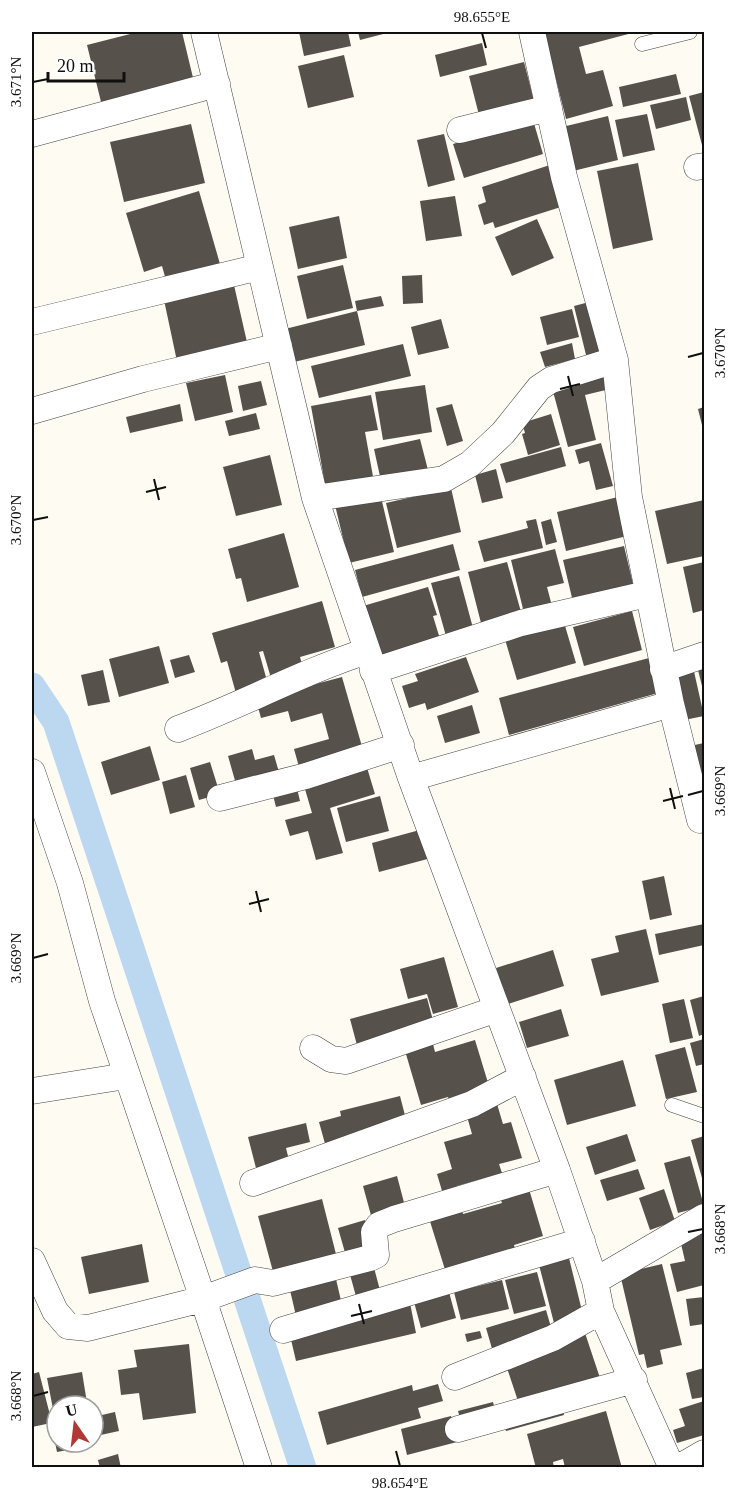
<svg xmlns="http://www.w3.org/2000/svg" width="736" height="1499" font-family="'Times New Roman',serif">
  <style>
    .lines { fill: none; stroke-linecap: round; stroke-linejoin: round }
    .canal { stroke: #bcd8f0; stroke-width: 27 }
    .building { fill: #57514c }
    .lane-casing { stroke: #424242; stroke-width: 15 }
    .street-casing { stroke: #424242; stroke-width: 27 }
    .lane { stroke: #fff; stroke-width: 14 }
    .street { stroke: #fff; stroke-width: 26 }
    .ticks { fill: none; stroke: #0f0f0f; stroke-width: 2 }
    .neatline { fill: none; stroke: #0f0f0f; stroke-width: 2 }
    .ticks-label { font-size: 15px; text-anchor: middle; fill: #0f0f0f }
  </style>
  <rect width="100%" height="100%" fill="#fefcf2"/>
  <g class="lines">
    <path class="canal" d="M32,686L56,722L303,1468"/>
  </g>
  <path class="building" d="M138,32H182L195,86L103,110L87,45Z
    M299,32H348L351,46L304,56Z
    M358,32H391L360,40Z
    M544,32H636L579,47L586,74L603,70L613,106L566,119Z
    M482,43L487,65L440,77L435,55Z
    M344,55L354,97L308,108L298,66Z
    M524,62L534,101L479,115L469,76Z
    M676,74L681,94L623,107L619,87Z
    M704,92V144L702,145L689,96Z
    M686,97L691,120L656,129L650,105Z
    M647,114L655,150L623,157L615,120Z
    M608,116L618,160L573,171L562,127Z
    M533,120L543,154L464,178L453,144Z
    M191,124L205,183L124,202L110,142Z
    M444,134L455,180L428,187L417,140Z
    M638,163L653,240L613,249L597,171Z
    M550,165L564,206L495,228L493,222L484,225L478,205L486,202L482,187Z
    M199,191L220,264L166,280L162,266L144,272L126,213Z
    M455,196L462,236L426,241L420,201Z
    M339,216L347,258L298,269L289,227Z
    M537,219L554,258L512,276L495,237Z
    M343,265L353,308L307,319L297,276Z
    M422,275L423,303L403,304L402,276Z
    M234,285L249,351L178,366L164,300Z
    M381,296L384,306L357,311L365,345L294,362L285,329L357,311L355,301Z
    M593,301L607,354L587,359L574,306Z
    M572,309L579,337L547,345L540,317Z
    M441,319L449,348L418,355L411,327Z
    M572,343L575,359L545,367L540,352Z
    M403,344L411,376L319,398L311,366Z
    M610,369L614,388L585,395L596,440L568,447L551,384Z
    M225,375L233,412L195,421L186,383Z
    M261,381L267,405L243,411L238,386Z
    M425,385L432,432L383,440L375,392Z
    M371,395L378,430L365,432L374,482L326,490L311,406Z
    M180,404L183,421L130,433L126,417Z
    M452,404L463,441L447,446L436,408Z
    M704,407V433L698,409Z
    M256,413L260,429L229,436L225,421Z
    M551,414L560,445L528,455L522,434L525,433L522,423Z
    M420,439L428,470L381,481L374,449Z
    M601,443L613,486L596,490L589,461L579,464L575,450Z
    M561,447L566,466L506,483L500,464Z
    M270,455L282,505L236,516L223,467Z
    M496,469L503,498L482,503L475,475Z
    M451,488L461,532L397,548L386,503Z
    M380,493L394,552L349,563L335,505Z
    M618,497L627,536L566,551L557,512Z
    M704,500V556L667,564L655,511Z
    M536,519L543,548L484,562L478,541L528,528L526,521Z
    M551,519L557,542L546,545L541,522Z
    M284,533L299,587L247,602L241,578L236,579L228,549Z
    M453,544L460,570L362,597L355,570Z
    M624,546L634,588L573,602L563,560Z
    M555,549L564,583L547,587L552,606L524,613L511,560Z
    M507,562L521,612L481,623L468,572Z
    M704,562V610L693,613L683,567Z
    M459,576L473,628L446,636L431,583Z
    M428,587L437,615L433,616L440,639L381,655L363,606Z
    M322,601L335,647L300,657L303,668L271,678L263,651L259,652L269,688L237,697L227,661L221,663L212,633Z
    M632,611L642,650L584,666L573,627Z
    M563,619L576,663L517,680L504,636Z
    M159,646L169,683L119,697L109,659Z
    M189,655L195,672L175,678L170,660Z
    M466,657L479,692L427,710L425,703L409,708L402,686L418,681L415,674Z
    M649,658L658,693L509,735L499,698Z
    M704,664V694L697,666Z
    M693,667L704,716L684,720L674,671Z
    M103,670L110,702L88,706L81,675Z
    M342,677L363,750L301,774L294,749L329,739L322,713L291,722L288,711L261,718L256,700Z
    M472,705L480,733L445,743L437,716Z
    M704,743V774L698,776L690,746Z
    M150,746L160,780L111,795L101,762Z
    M252,749L255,760L274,755L281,779L238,791L228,756Z
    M365,761L375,794L330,808L343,853L316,860L308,831L290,836L285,820L312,813L302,779Z
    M210,762L220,794L199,800L190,768Z
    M186,775L195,807L170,814L162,782Z
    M295,780L300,801L276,807L271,787Z
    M380,796L389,831L346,842L337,808Z
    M427,828L435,857L379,872L372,843Z
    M664,876L672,915L650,920L642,881Z
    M704,924V945L659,955L655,934Z
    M646,929L659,982L601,996L591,959L619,952L615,936Z
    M553,950L564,986L508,1004L496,968Z
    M444,957L458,1007L433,1014L427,994L408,999L400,969Z
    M704,996V1034L699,1036L690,1000Z
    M427,998L435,1028L358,1049L350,1019Z
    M684,999L693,1038L670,1043L662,1004Z
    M561,1009L569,1036L527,1048L519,1022Z
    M431,1036L435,1052L475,1040L489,1086L451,1105L448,1097L421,1105L403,1044Z
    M704,1039V1064L696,1066L690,1043Z
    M685,1047L697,1092L666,1099L655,1055Z
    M623,1060L636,1106L567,1125L554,1080Z
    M400,1096L408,1127L327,1151L319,1122L341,1116L340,1111Z
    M497,1104L503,1124L511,1122L522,1158L499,1164L502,1173L457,1186L460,1196L445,1201L437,1174L452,1169L444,1142L472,1134L466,1113Z
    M306,1123L310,1142L286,1148L289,1160L256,1168L248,1137Z
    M627,1134L636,1161L595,1175L586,1147Z
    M704,1136V1185L691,1140Z
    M690,1156L704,1206L678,1213L664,1163Z
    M638,1169L645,1189L607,1201L600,1180Z
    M397,1176L406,1210L372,1219L363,1186Z
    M529,1189L543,1236L514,1245L516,1252L447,1276L428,1215L460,1205L463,1214L502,1203L500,1198Z
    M664,1189L675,1221L650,1230L639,1198Z
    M322,1199L338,1262L275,1279L258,1216Z
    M365,1220L374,1256L348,1263L338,1228Z
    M704,1229V1285L677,1292L670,1264L685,1261L679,1235Z
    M142,1244L149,1282L89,1294L81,1257Z
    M568,1254L583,1315L554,1323L538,1261Z
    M373,1264L381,1294L357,1300L349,1271Z
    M662,1264L682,1345L660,1350L663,1364L647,1368L644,1354L639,1355L620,1274Z
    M537,1272L546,1306L514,1314L505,1280Z
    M335,1275L343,1309L297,1320L289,1286Z
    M502,1280L509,1309L461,1320L454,1292Z
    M449,1292L456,1318L421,1328L414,1302Z
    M704,1297V1324L690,1326L686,1299Z
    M410,1303L416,1333L296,1361L289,1331Z
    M546,1310L553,1334L493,1352L486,1328Z
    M480,1331L482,1338L467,1342L465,1334Z
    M585,1333L602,1384L521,1410L504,1359Z
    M189,1344L196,1413L143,1420L139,1393L121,1395L118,1370L137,1367L134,1350Z
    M704,1368V1397L692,1399L686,1373Z
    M39,1372L50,1415L57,1414V1442H89L90,1446L57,1452L51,1423L32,1427V1374Z
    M82,1372L87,1403L57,1406L53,1409L47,1378Z
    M438,1384L443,1401L418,1408L421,1418L327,1445L318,1412L412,1385L413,1391Z
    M704,1401V1435L677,1443L673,1430L685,1426L679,1409Z
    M493,1402L496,1413L461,1422L458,1411Z
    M561,1403L564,1415L506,1431L502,1420Z
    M606,1411L622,1468H565L563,1459L553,1462L554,1468H536L527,1434Z
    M115,1412L119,1431L96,1436L93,1417Z
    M451,1416L457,1442L407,1455L401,1429Z
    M118,1454L121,1468H100L98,1460Z"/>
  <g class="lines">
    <defs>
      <path id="lane" d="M642,44L690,32
        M672,1105L704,1116"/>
      <path id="street" d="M204,32L315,498L411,778L557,1170L595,1281L601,1311L672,1468
        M460,130L549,108
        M32,134L217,84
        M697,167L704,166
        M32,322L260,267
        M32,411L143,379L279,346
        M315,498L444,479L470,464L503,433L539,388L551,380L615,360
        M663,669L704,655
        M373,671L521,623L647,594
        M671,704L700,820
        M178,729C242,705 302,672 367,651
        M32,772L70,883L102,1001L203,1299L88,1328L68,1326L55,1311L32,1261
        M411,778L671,704L629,497L615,360L564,177L532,32
        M220,798L306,776L401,745
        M313,1048L331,1059L346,1061L497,1009
        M32,1091L126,1076
        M253,1183L472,1104L523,1077
        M595,1281L704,1217
        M283,1330L582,1241
        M455,1377L553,1338L601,1311
        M458,1429L634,1380
        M259,1468L203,1299L255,1280L273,1283L370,1258L376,1255L374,1232L379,1225L394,1219L557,1170
        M678,1468L704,1453"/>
    </defs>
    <use href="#lane" class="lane-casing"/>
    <use href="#street" class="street-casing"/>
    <use href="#lane" class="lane"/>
    <use href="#street" class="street"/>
  </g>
  <path class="ticks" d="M482,33L486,48M33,82L48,79M688,357L703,353M568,376L573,396M560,389L580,384M154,479L159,500M146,492L166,487M33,520L48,517M670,788L675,809M688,795L703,791M663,801L683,796M256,891L261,912M249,904L269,899M33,958L48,954M688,1232L703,1229M359,1304L364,1324M351,1316L372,1311M33,1396L48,1392M396,1451L400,1466"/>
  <rect width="736" height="1499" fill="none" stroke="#ffffff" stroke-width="66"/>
  <g transform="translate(75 1424) rotate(346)"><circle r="28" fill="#ffffff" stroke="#9f9f9f" stroke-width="1.5"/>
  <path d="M0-4.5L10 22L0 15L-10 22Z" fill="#b13935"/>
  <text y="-9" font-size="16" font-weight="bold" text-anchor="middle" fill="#0f0f0f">U</text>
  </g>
  <path d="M48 72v9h76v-9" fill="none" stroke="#0f0f0f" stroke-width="3"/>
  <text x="57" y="72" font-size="18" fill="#0f0f0f" stroke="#ffffff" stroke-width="4.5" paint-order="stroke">20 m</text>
  <rect x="33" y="33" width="670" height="1433" class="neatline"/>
  <g class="ticks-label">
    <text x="482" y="22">98.655°E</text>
    <text transform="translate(16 82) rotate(-90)" y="5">3.671°N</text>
    <text transform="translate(720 353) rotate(-90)" y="5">3.670°N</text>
    <text transform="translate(16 520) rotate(-90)" y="5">3.670°N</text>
    <text transform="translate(720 791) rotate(-90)" y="5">3.669°N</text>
    <text transform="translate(16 958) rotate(-90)" y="5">3.669°N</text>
    <text transform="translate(720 1229) rotate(-90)" y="5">3.668°N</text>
    <text transform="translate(16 1396) rotate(-90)" y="5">3.668°N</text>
    <text x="400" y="1488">98.654°E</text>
  </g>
</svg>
